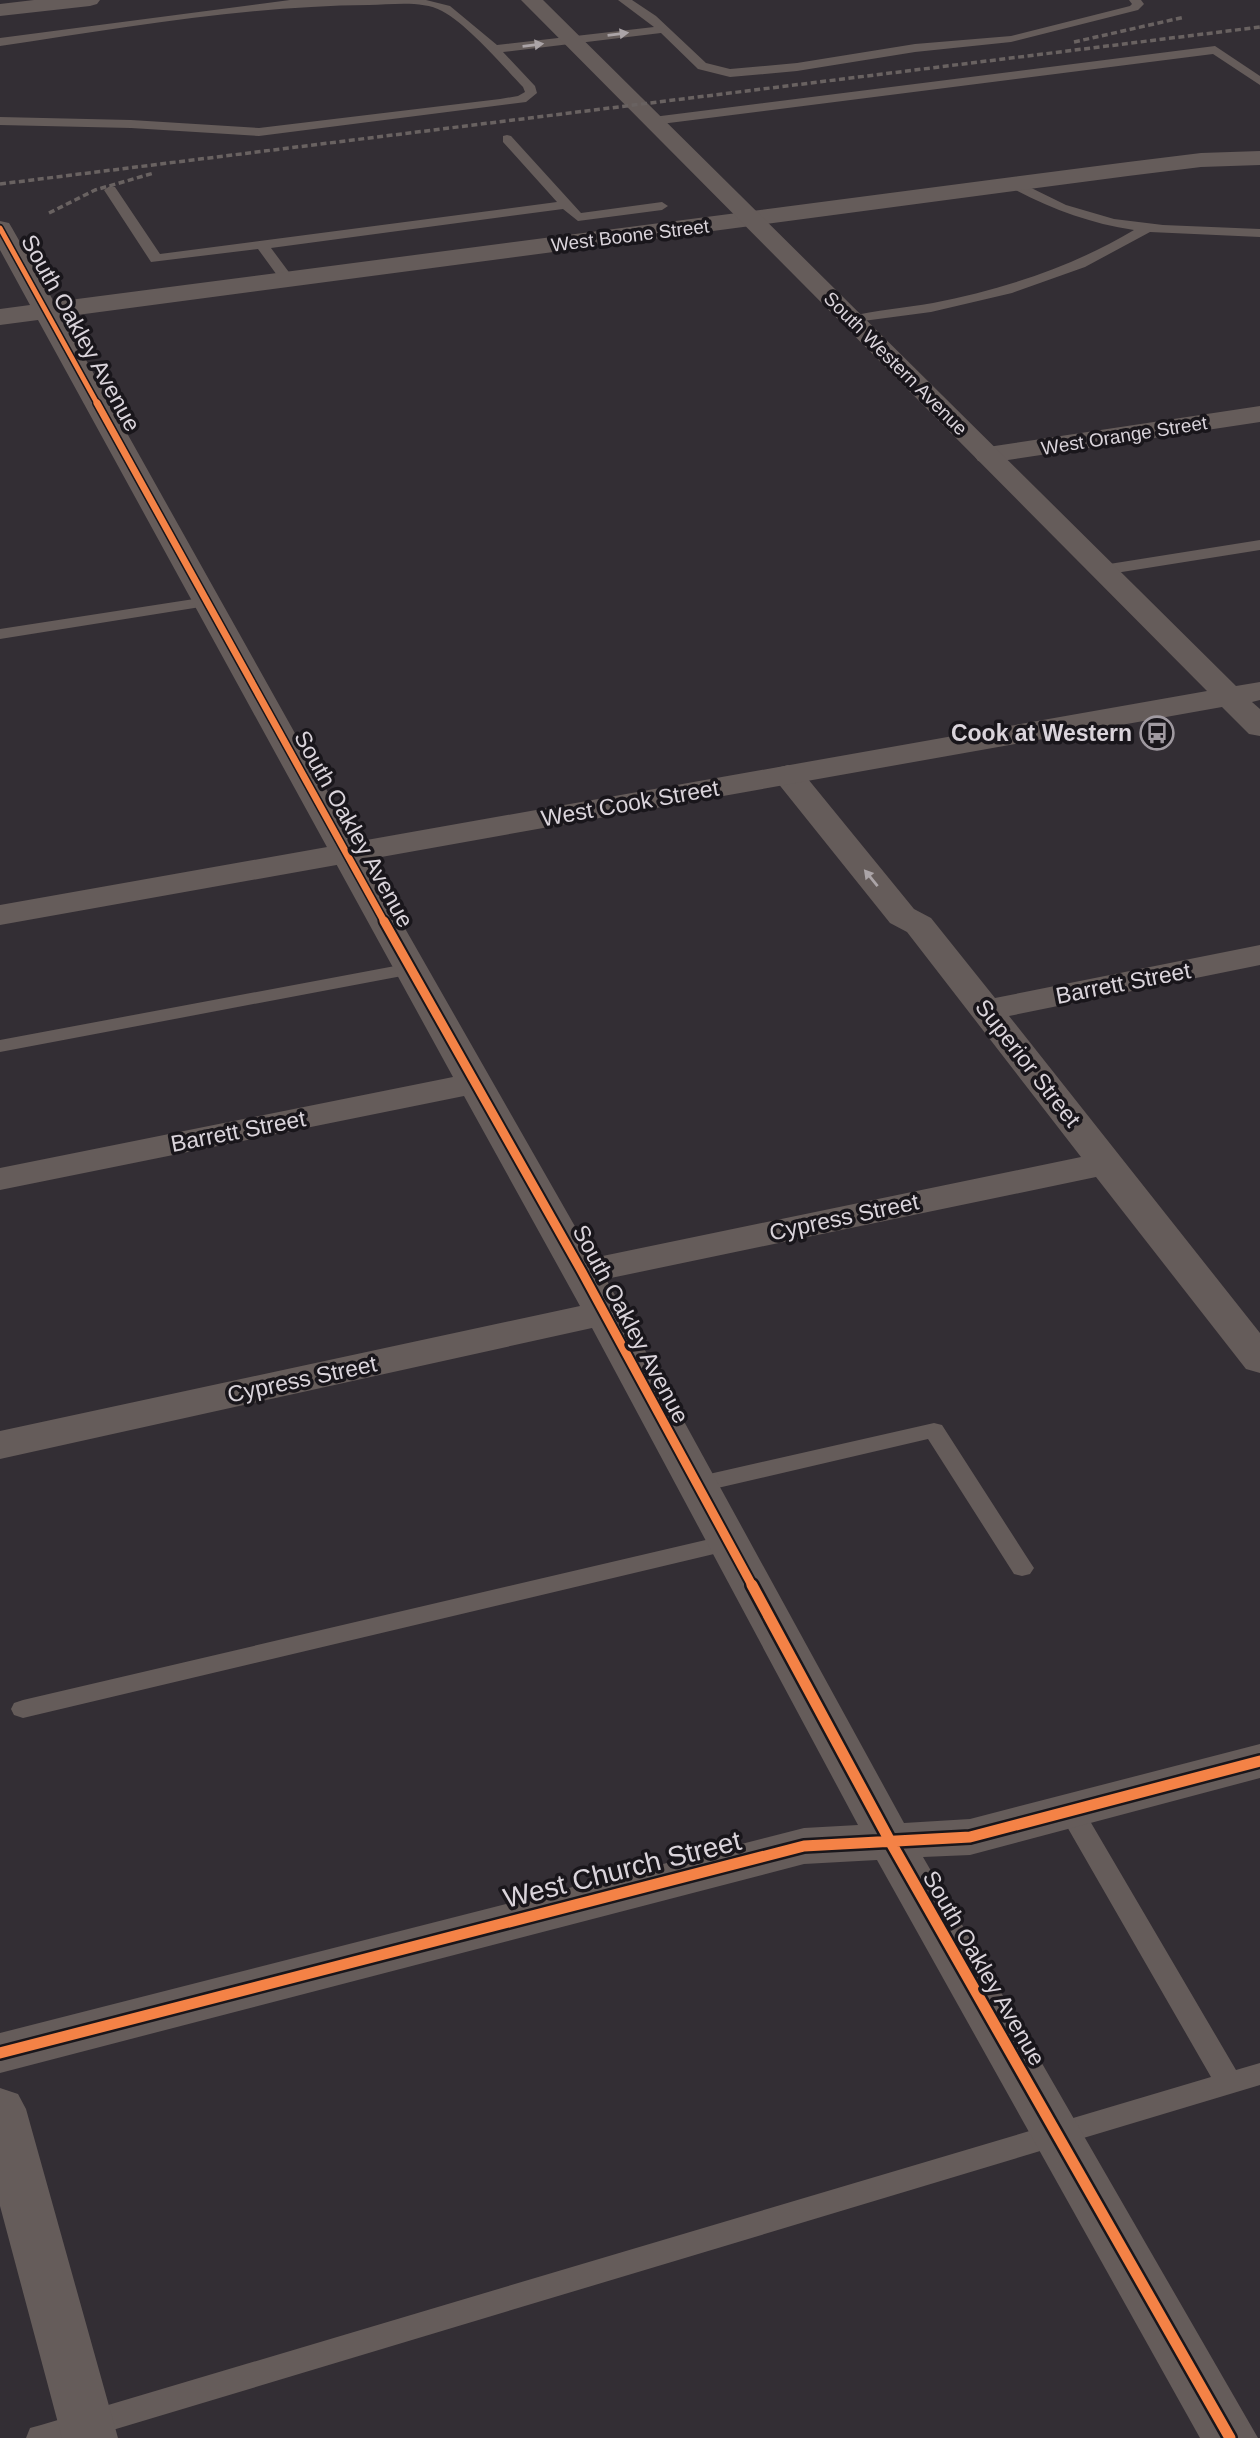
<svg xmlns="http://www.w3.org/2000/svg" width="1260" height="2438" font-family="Arial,sans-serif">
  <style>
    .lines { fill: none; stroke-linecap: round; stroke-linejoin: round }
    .service { fill: #655c5a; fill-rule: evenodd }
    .minor { fill: #655c5a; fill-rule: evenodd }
    .tertiary { fill: #655c5a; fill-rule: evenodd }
    .rail { stroke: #696261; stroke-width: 3.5; stroke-dasharray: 6 3.5; stroke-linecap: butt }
    .cycleway-far3-casing { stroke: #19161b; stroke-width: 8 }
    .cycleway-far2-casing { stroke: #19161b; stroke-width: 10 }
    .cycleway-far1-casing { stroke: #19161b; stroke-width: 13 }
    .cycleway-casing { stroke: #19161b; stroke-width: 16 }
    .cycleway-far3 { stroke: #f48246; stroke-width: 5 }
    .cycleway-far2 { stroke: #f48246; stroke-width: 7 }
    .cycleway-far1 { stroke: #f48246; stroke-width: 9 }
    .cycleway { stroke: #f48246; stroke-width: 11 }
    .oneway { fill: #aba4a7 }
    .labels { text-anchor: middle; stroke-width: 7; stroke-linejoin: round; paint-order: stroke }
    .far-street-label { font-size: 19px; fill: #dad4db; stroke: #19161b }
    .street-label { font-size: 23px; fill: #dad4db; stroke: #19161b }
    .poi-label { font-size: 23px; font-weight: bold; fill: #dad4db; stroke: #19161b; text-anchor: end }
    .near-street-label { font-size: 28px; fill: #dad4db; stroke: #19161b }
  </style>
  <rect width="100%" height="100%" fill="#332e34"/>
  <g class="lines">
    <path class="service" d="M290,0H426L450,6L497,45L654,27L618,0H632L656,16L706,63L730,69L797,63L915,44L1011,36L1130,6L1132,4L1129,0H1141L1144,4L1138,10L1011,42L915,52L797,71L730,77L698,69L661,33L503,52L535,86L537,93L526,102L259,136L131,128L0,125V117L131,120L259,128L500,99L518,96L525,92L523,87C503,66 467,24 442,11C421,0 391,5 369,5C245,6 123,28 0,46V38Z
      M1215,46L1260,76V85L1213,54L653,125L647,121L653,117Z
      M507,135L511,136L581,213L662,202L668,206L662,210L578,221L563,209L271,248L294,279L287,283L282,282L258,249L151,262L104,190L110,186L115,187L160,254L557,202L503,142V136Z
      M1015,180L1066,205L1114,219L1163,225L1260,229V237L1150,232L1085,267L1012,293L931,312L848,323V317C876,310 905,308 933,303C1004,289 1072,267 1134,230C1089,223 1051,209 1010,187L1009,184Z
      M1260,540V550L1103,575L1095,570L1103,565Z
      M207,597L215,602L213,605L0,639V629Z
      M411,963L418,965L421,969L418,973L0,1052V1040Z
      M934,1423L942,1425L1030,1562L1034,1568L1030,1574L1022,1576L1014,1574L928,1439L696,1493L688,1490L684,1485L688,1480L696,1477Z
      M727,1535L735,1537L739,1543L735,1549L23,1718L14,1715L11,1709L14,1703L23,1700Z
      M1071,1802L1080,1804L1236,2070L1260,2063V2085L86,2438H26L30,2428L41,2425L1211,2077L1058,1811L1062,1804Z"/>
    <path class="minor" d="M34,0H100L97,4L90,6L0,16V4Z
      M1260,151V165L1201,167L1128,176L62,317L362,853L593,1258L1081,1157L907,932L890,923L777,782L772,775L777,768L788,765L799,768L914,909L931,918L995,998L1260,945V965L1009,1016L1260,1333V1373L1246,1369L1096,1177L606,1279L904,1823L970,1819L1260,1744V1778L970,1855L923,1857L1258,2438H1200L877,1860L804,1864L0,2073V2033L804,1828L858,1825L592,1328L0,1459V1431L580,1306L464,1096L0,1190V1168L453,1077L38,320L0,325V309L30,305L0,250V221L9,223L12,228L54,302L1128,162L1201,153Z
      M1260,406V422L988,463L978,461L974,455L978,449L988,447Z
      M0,2088L18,2094L26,2109L118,2438H62L0,2206Z"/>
    <path class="tertiary" d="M521,0H543L1236,686L1260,682V700L1252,702L1260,709V736L1249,734L1222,707L0,925V905L1207,691Z"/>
    <path class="rail" d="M1074,42L1185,17
      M0,184L1260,27
      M49,213L95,190L154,173"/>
    <defs>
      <path id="cycleway-far3" d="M0,228L98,405"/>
      <path id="cycleway-far2" d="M97,403L385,923"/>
      <path id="cycleway-far1" d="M384,921L582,1272L753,1587"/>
      <path id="cycleway" d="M752,1585L890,1841L1230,2438
        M0,2053L804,1846L970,1837L1260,1761"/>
    </defs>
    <use href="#cycleway-far3" class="cycleway-far3-casing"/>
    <use href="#cycleway-far2" class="cycleway-far2-casing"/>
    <use href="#cycleway-far1" class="cycleway-far1-casing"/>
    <use href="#cycleway" class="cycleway-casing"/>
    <use href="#cycleway-far3" class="cycleway-far3"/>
    <use href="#cycleway-far2" class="cycleway-far2"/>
    <use href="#cycleway-far1" class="cycleway-far1"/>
    <use href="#cycleway" class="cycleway"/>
  </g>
  <defs><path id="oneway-solid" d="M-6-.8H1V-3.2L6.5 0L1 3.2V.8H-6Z" transform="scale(1.75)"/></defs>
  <g class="oneway">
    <use href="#oneway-solid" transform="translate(618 34) rotate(-7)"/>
    <use href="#oneway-solid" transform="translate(533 45) rotate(-7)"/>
    <use href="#oneway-solid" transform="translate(871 878) rotate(-129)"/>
  </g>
  <defs>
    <symbol id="bus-ring" viewBox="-11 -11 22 22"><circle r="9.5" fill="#19161b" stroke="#a09aa1" stroke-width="1.5"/><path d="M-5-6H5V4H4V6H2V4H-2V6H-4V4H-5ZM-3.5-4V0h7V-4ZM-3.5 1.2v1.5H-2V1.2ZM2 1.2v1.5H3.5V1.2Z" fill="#a09aa1"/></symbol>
  </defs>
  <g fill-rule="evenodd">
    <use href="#bus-ring" x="1138" y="714" width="38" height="38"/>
  </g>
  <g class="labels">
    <g class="far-street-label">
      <text transform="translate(630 235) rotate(-7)" y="7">West Boone Street</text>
      <text transform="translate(896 363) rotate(45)" y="7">South Western Avenue</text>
      <text transform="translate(1124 435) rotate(-9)" y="7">West Orange Street</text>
    </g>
    <g class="street-label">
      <text transform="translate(81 333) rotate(61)" y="8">South Oakley Avenue</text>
      <text transform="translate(630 803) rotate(-10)" y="8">West Cook Street</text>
      <text transform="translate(354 829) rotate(61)" y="8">South Oakley Avenue</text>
      <text transform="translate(1123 983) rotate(-11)" y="8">Barrett Street</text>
      <text transform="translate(1028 1063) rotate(52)" y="8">Superior Street</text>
      <text transform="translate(238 1131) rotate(-11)" y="8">Barrett Street</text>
      <text transform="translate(844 1217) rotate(-12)" y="8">Cypress Street</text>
      <text transform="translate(631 1324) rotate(62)" y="8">South Oakley Avenue</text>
      <text transform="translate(302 1379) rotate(-12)" y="8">Cypress Street</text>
      <text transform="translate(984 1968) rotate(60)" y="8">South Oakley Avenue</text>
    </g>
    <g class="poi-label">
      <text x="1132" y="741">Cook at Western</text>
    </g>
    <g class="near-street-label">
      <text transform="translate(622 1869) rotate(-14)" y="10">West Church Street</text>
    </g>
  </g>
</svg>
